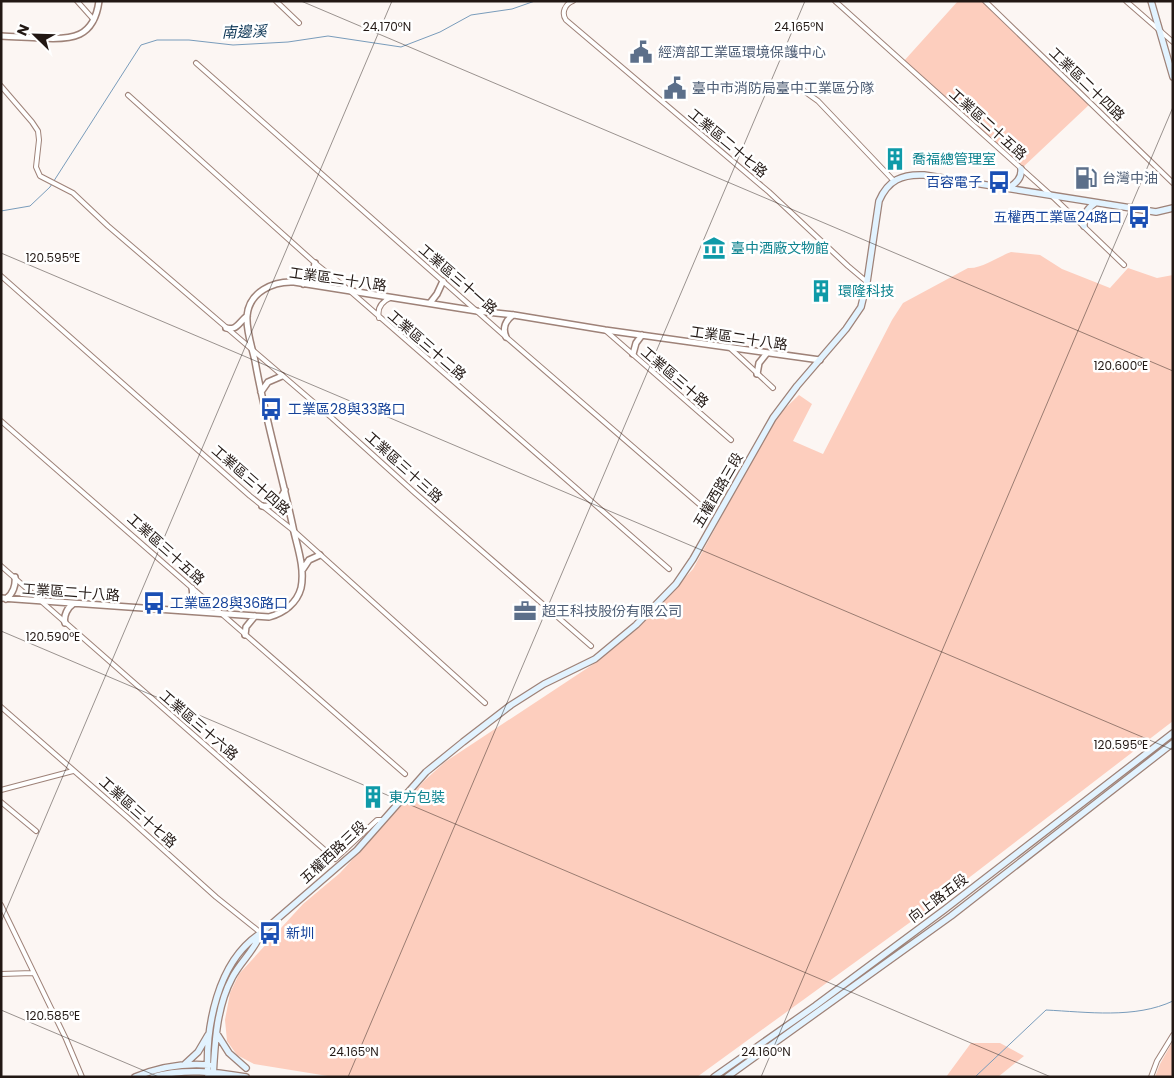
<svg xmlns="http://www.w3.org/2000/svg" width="1174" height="1078" font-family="Poppins,'Noto Sans TC',sans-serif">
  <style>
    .green { fill: #fdcebe }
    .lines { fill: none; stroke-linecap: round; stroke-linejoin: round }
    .stream { stroke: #799cbb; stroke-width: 1 }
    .minor-casing { stroke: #9e8278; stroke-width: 6 }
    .tertiary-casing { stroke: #9e8278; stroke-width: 8 }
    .secondary-casing { stroke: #9e8278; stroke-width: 8 }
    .minor { stroke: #fff; stroke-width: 4 }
    .tertiary { stroke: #fff; stroke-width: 5 }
    .secondary { stroke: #e2f3ff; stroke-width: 5.5 }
    .ticks { fill: none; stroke: #221814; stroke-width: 1; stroke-opacity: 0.45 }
    .labels { text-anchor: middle; stroke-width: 5; stroke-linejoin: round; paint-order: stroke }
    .service-label { font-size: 14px; fill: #4e5e75; stroke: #fff; text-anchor: start }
    .street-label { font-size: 14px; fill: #221814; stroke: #fff }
    .culture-label { font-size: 14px; fill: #0d838f; stroke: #fff; text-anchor: start }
    .transit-label { font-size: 14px; fill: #164399; stroke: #fff; text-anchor: start }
    .water-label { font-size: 15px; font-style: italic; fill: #0b3555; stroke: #fff }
    .ticks-label { font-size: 12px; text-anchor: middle; fill: #221814; stroke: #fff; stroke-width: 5; stroke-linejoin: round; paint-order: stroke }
  </style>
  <rect width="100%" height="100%" fill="#fcf6f3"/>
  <path class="green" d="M958,1H985L1091,103L1021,169L903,62Z
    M1011,252L1040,255L1062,269L1110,288L1128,268L1157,278L1173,275V721L927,910L697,1077H334L254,1064L237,1055L227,1041L225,1020L230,993L239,974L303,904L340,873L424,781L445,762L592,665L637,629L693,569L775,418L799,395L812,404L793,441L823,454L892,320L903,303L968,268C982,269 997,257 1011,252Z
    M1173,1041V1077H1155L1160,1064Z
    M971,1043H1000L1024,1056L998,1077H946Z"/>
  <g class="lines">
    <path class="stream" d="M1,211L30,206L50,187L141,45L157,40H189L233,45L288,42L328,36L401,47L440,32L471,15L512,9L535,1
      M975,1077L1046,1010C1087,1012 1135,1019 1173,1001"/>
    <defs>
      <path id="minor" d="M77,1L94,20
        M276,1L299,23
        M573,1C565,4 561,13 566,20L769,192L848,266L867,282
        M835,1L1053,197L1124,265
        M985,1L1173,183
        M1126,1L1173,42
        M196,63L506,337L706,510
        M1,86L32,122L38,131L39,140L36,167L40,176L73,193L108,226L332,418L415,493L591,646
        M804,91L818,101L894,181
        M128,95L315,263L350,291L669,569
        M1,276L250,496L294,531L485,703
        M379,318C377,309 381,302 390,298
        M605,330L731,440
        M730,348L773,388
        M1,421L405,774
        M1,566L335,859L377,820H383
        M1,707L127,817L216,897L261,933
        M1,790L73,771
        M1,802L36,831
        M1,905L66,1039L82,1077
        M1,974L33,973
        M1151,1077L1157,1061L1173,1035"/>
      <path id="tertiary" d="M1,36C14,37 28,37 41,38C72,40 94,38 99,1
        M303,284L313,273L315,263
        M430,303L437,294L443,281
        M226,328C237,331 239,322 247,316
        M506,337C502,328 506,320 513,315
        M633,354L636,343L642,335
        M757,374L759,363L767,353
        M261,392L268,382L282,376
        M262,506C274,508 280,500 285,490
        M303,569L309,560L320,555
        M1,598L269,617C284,613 297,603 301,588C305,569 298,549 294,532C282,474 265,418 255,361C252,347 246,331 247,316C249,292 273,281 294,282L477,311L514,315L605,330L820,360
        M6,599C13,594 16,585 15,577
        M180,610C190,606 194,598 192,588
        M65,623C63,616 68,607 73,604
        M245,635L246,627L255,616"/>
      <path id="secondary" d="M1151,1L1173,77
        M1009,188C1016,183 1022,178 1021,169
        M1084,226C1083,215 1086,210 1095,203
        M217,1034L229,1053L246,1068
        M185,1064L198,1052L208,1035
        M135,1077C159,1067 184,1063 209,1065
        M153,1077C183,1068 216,1072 246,1077
        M208,1077C205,1028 217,961 261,933L357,850L426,772L463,742L511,705L544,684L595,659L636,625L676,584L693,559L773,418L797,386L846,329L861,307L867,282L879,201C888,180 902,174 924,175L1156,212L1173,208
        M213,1077C215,1044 216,1008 232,978C240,962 255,950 261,933
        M714,1077L815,1006L944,910L1173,733
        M727,1077L951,916L1173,743"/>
    </defs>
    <use href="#minor" class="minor-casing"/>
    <use href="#tertiary" class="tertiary-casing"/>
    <use href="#secondary" class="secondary-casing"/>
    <use href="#minor" class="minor"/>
    <use href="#tertiary" class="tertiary"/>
    <use href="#secondary" class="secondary"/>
  </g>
  <path class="ticks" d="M301,1L1173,371M1,253L1173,750M1,631L1051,1077M1,922L392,1M1,1010L159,1077M348,1077L805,1M761,1077L1173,107"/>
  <defs>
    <symbol id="civic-bare" viewBox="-9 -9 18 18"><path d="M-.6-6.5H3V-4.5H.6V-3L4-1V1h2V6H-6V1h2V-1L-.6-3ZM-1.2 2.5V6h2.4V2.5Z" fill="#5c6f8a" stroke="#fff" stroke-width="2.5" paint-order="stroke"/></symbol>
    <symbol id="building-bare" viewBox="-9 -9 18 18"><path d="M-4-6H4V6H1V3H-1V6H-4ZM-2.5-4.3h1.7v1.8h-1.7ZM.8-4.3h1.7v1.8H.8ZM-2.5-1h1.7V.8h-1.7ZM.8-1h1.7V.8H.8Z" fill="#0f9aa8" stroke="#fff" stroke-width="2.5" paint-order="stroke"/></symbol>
    <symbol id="fuel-bare" viewBox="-9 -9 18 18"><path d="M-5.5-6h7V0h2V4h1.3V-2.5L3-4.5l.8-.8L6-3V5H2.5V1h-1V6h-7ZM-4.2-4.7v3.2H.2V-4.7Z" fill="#5c6f8a" stroke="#fff" stroke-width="2.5" paint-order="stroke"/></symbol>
    <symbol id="bus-bare" viewBox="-9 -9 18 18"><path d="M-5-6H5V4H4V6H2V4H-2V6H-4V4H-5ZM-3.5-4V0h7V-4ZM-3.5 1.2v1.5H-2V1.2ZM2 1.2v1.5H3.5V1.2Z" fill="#1a4fb4" stroke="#fff" stroke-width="2.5" paint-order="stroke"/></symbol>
    <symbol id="museum-bare" viewBox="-9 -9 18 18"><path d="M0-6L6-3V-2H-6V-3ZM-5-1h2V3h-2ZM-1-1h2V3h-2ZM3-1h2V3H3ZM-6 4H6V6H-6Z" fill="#0f9aa8" stroke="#fff" stroke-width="2.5" paint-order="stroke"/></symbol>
    <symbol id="office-bare" viewBox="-9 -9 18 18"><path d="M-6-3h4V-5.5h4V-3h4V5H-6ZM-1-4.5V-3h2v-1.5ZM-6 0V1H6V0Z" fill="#5c6f8a" stroke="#fff" stroke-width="2.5" paint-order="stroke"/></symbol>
  </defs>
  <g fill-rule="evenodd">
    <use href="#civic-bare" x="625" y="36" width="32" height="32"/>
    <use href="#civic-bare" x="659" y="72" width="32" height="32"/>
    <use href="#building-bare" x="879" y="143" width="32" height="32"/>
    <use href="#fuel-bare" x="1070" y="162" width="32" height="32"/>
    <use href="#bus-bare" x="983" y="166" width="32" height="32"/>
    <use href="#bus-bare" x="1123" y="201" width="32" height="32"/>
    <use href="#museum-bare" x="698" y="232" width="32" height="32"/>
    <use href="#building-bare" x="805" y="275" width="32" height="32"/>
    <use href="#bus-bare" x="255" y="393" width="32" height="32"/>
    <use href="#bus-bare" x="138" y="587" width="32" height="32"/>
    <use href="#office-bare" x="509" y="595" width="32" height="32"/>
    <use href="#building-bare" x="357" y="781" width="32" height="32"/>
    <use href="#bus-bare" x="254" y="917" width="32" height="32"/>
  </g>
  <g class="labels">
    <g class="service-label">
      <text x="658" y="57">經濟部工業區環境保護中心</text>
      <text x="692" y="93">臺中市消防局臺中工業區分隊</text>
      <text x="1102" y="183">台灣中油</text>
      <text x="542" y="616">超王科技股份有限公司</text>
    </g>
    <g class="street-label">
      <text transform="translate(1087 84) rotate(44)" y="5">工業區二十四路</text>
      <text transform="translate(988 124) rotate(42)" y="5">工業區二十五路</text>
      <text transform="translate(728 143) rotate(40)" y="5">工業區二十七路</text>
      <text transform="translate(338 279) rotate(8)" y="5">工業區二十八路</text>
      <text transform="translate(458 279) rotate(41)" y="5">工業區三十一路</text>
      <text transform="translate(739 338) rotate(8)" y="5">工業區二十八路</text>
      <text transform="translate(427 345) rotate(41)" y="5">工業區三十二路</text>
      <text transform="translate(675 377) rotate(41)" y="5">工業區三十路</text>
      <text transform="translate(404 467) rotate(42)" y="5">工業區三十三路</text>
      <text transform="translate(251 480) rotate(41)" y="5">工業區三十四路</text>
      <text transform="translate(718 490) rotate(-60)" y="5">五權西路三段</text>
      <text transform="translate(166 549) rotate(42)" y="5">工業區三十五路</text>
      <text transform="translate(71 592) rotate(4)" y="5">工業區二十八路</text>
      <text transform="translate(199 725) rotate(41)" y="5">工業區三十六路</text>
      <text transform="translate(138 812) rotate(42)" y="5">工業區三十七路</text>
      <text transform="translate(333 852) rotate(-43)" y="5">五權西路三段</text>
      <text transform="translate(938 898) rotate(-37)" y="5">向上路五段</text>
    </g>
    <g class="culture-label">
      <text x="912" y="164">喬福總管理室</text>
      <text x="731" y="253">臺中酒廠文物館</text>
      <text x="838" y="296">環隆科技</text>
      <text x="389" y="802">東方包裝</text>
    </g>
    <g class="transit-label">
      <text x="982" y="187" text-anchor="end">百容電子</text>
      <text x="1122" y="222" text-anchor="end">五權西工業區24路口</text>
      <text x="288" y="414">工業區28與33路口</text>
      <text x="170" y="608">工業區28與36路口</text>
      <text x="286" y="938">新圳</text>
    </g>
    <g class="water-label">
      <text transform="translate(244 32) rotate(-2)" y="5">南邊溪</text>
    </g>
  </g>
  <g class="ticks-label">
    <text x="387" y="31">24.170°N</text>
    <text x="799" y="31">24.165°N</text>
    <text x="53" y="262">120.595°E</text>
    <text x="1121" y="370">120.600°E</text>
    <text x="53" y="641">120.590°E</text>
    <text x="1121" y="749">120.595°E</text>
    <text x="53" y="1020">120.585°E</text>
    <text x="354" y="1056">24.165°N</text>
    <text x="766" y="1056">24.160°N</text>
  </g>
  <rect width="1174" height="1078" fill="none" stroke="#221814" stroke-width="5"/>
  <g transform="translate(35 35) rotate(293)" stroke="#ffffff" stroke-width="4" paint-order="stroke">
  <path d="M0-4L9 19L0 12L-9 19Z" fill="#221814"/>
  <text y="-8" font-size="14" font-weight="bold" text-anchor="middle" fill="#221814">N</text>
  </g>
</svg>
